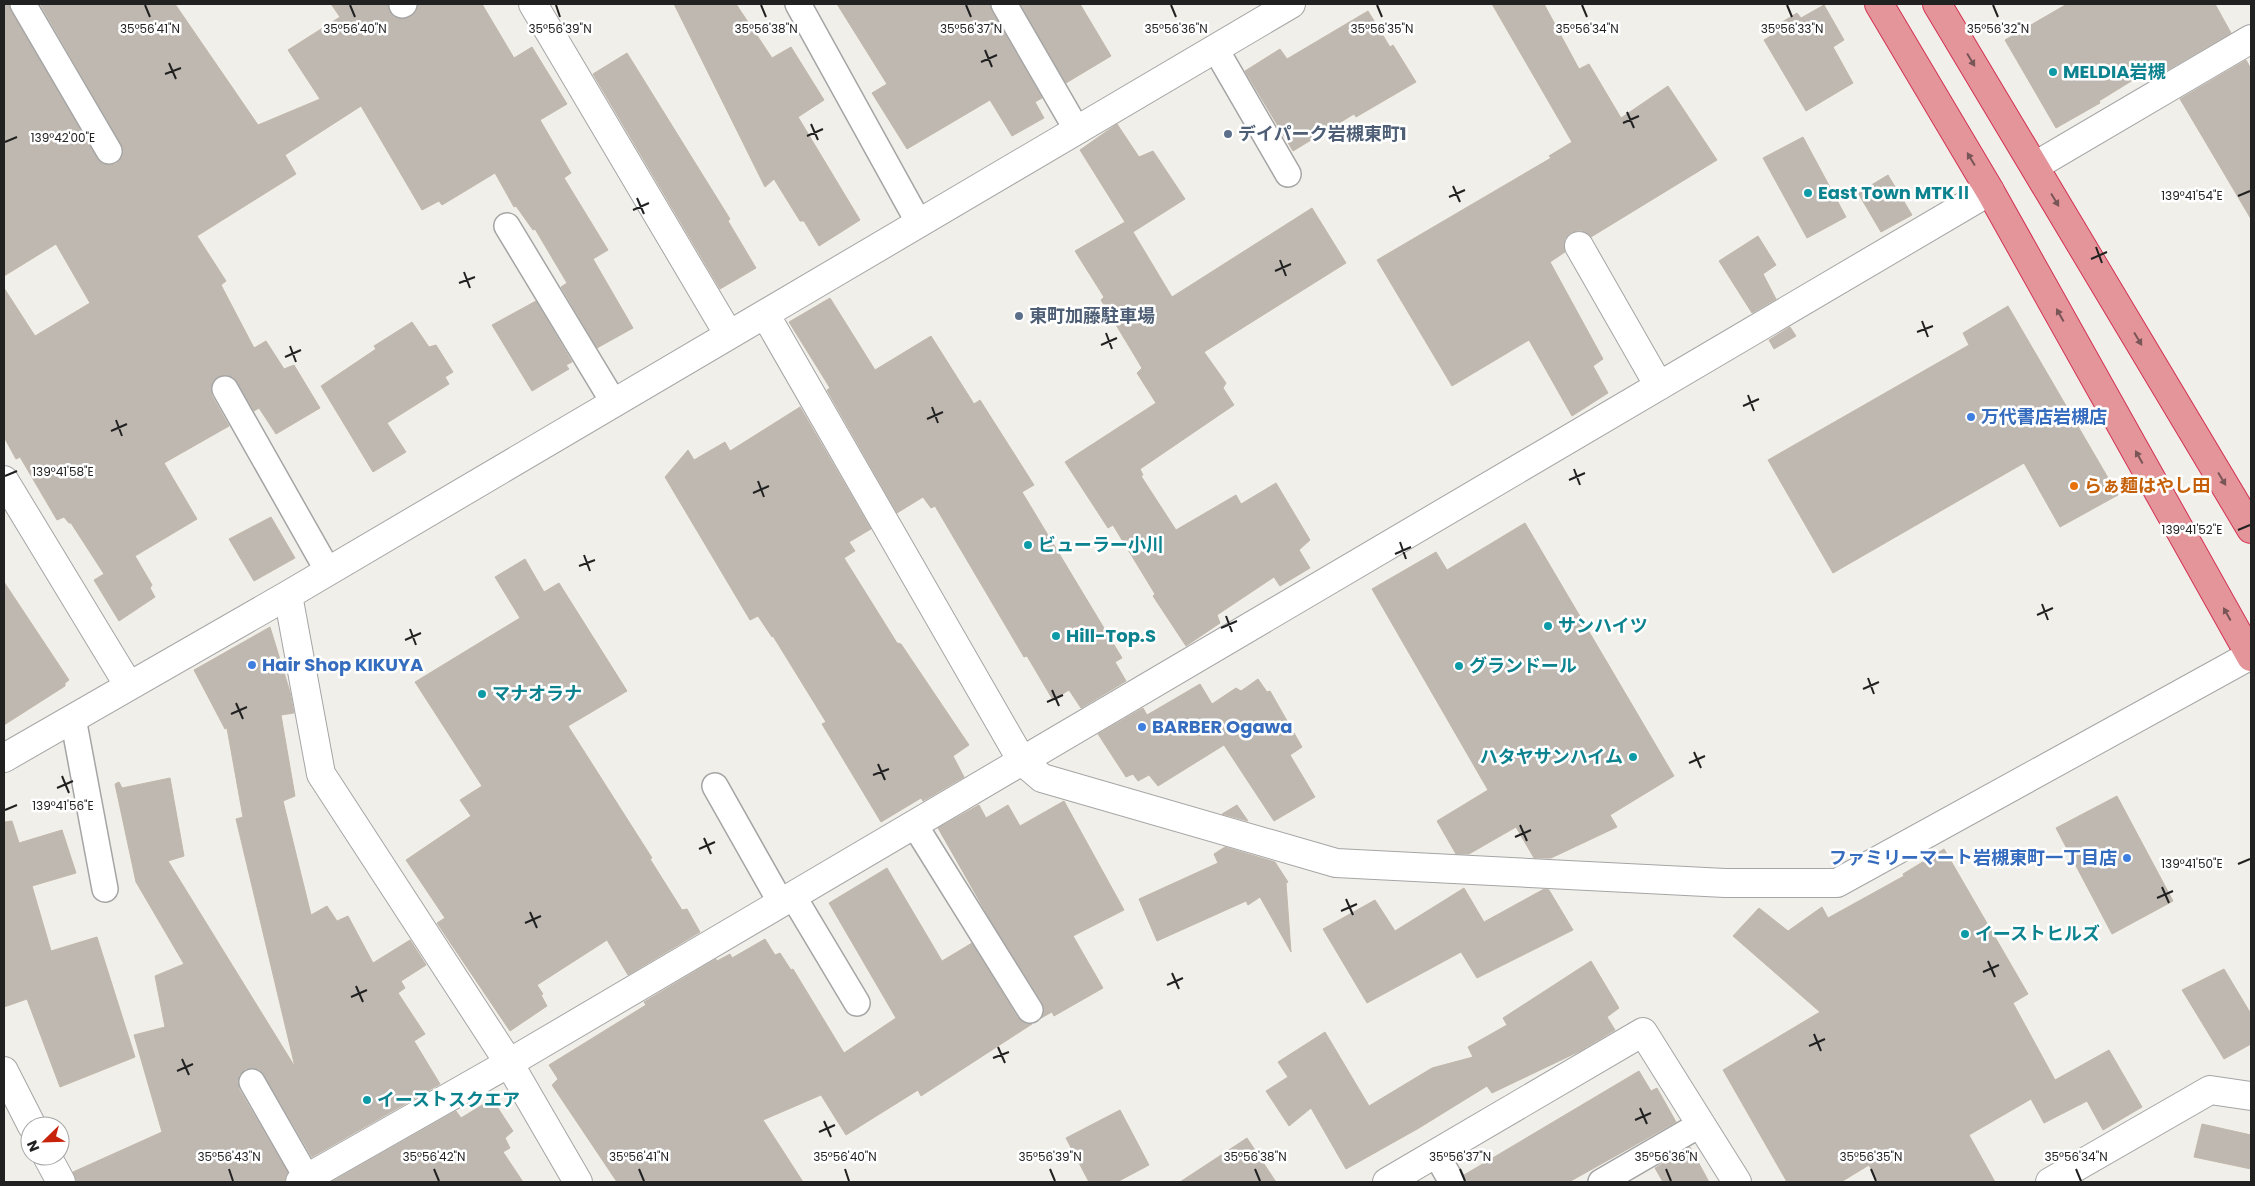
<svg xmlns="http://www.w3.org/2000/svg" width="2255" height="1186" font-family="Poppins,'Noto Sans JP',sans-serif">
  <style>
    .building { fill: #beb8b1; stroke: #c2b8ac }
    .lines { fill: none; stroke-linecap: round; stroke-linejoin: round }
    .lane-casing { stroke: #a5a5a5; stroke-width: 28 }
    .street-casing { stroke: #a5a5a5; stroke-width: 30 }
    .highway-casing { stroke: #d33255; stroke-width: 30 }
    .lane { stroke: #fff; stroke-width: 25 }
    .street { stroke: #fff; stroke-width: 28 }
    .highway { stroke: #e3959a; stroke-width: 28 }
    .oneway { fill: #785557 }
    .ticks { fill: none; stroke: #212121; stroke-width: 2 }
    .culture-dot { fill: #0f9aa8; stroke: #fff; stroke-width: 2 }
    .service-dot { fill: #5c6f8a; stroke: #fff; stroke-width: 2 }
    .shop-dot { fill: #3f7fe0; stroke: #fff; stroke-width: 2 }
    .food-dot { fill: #e8710a; stroke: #fff; stroke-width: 2 }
    .labels { text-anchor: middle; stroke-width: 5; stroke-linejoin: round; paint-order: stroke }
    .culture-label { font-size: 18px; font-weight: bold; fill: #0d838f; stroke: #fff; text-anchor: start }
    .service-label { font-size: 18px; font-weight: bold; fill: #4e5e75; stroke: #fff; text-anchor: start }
    .shop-label { font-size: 18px; font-weight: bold; fill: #366cbe; stroke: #fff; text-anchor: start }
    .food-label { font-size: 18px; font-weight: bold; fill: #c56008; stroke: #fff; text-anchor: start }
    .ticks-label { font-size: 12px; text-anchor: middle; fill: #212121; stroke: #fff; stroke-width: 5; stroke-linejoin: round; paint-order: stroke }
  </style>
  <rect width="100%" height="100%" fill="#f1efe9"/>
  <path class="building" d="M4,4H9L11,11L97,158L102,163L109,165L116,164L121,158L123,151L121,144L40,4H175L258,125L320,99L288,50L340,17L331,4H388L389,11L394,17L402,19L416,12L418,4H482L514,58L532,47L567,104L540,120L571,173L564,178L608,250L593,259L633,328L597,348L561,287L567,283L535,229L533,230L516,206L514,207L495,173L442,205L439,201L422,210L361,106L285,155L296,174L197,236L226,281L221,285L254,348L266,341L284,369L294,365L320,408L276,434L259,408L254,411L233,377L225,375L213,381L211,388L212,396L229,426L164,463L197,519L135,556L152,585L150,588L155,597L119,621L94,580L104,574L71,523H69L64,517L57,520L20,457L16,459L4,437V288L35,336L90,303L56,244L4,276Z
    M674,4H736L772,58L791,47L824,100L798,117L860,220L819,246L804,221H800L774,179L765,187Z
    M837,4H990L992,11L1042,98L1035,102L1044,118L1012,136L990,100L907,149L872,93L887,84Z
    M1020,4H1080L1111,56L1066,83Z
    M1492,4H1544L1579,69L1589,64L1621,118L1668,86L1717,160L1591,237L1580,230L1571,233L1565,239V252L1550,262L1603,359L1593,366L1608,393L1572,416L1529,340L1452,386L1377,260L1551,158L1549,156L1572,142Z
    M2067,4H2215L2231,33L2164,72L2159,64L2099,101L2100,103L2056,128L2005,40Z
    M1824,5L1844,40L1833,47L1853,83L1806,111L1764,40L1774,34L1772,28L1797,13L1801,18Z
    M1368,11L1390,47L1393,45L1416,82L1356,117L1354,114L1293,151L1245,71L1280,49L1287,59Z
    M627,53L730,219L728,221L756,268L720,289L593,74Z
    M2246,60L2251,69V219L2180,99Z
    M1117,124L1139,157L1153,151L1185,199L1133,232L1172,297L1312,208L1346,263L1204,352L1226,383L1223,388L1234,405L1140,469L1143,475L1141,476L1176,530L1236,495L1241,504L1276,483L1310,540L1299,550L1310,568L1280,586L1274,577L1217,615L1220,623L1186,646L1153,596L1155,594L1113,525L1108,528L1065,462L1156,403L1137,373L1142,368L1101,300L1104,297L1075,251L1125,222L1080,150Z
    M1803,137L1846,217L1807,238L1763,158Z
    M1888,175L1912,215L1881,232L1858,193Z
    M1758,236L1776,265L1763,274L1776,299L1752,313L1719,261Z
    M830,298L875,370L931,336L974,404L980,400L1034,485L1022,492L1122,658L1115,662L1126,681L1081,708L1069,690L1053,700L1027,656L1024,657L935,506L931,508L923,497L897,513L827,390L830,388L789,322Z
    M536,301L572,362L566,365L569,369L532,391L492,325Z
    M2008,306L2118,495L2060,527L2024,463L1833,573L1768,460L1969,345L1963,333Z
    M412,322L429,347L436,345L453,372L445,377L449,384L387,423L406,452L373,472L321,386L376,349L374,346Z
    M1790,327L1796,336L1774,349L1769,340Z
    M800,407L871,529L849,542L855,551L844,558L897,643L901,644L969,745L953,756L964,777L923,801L921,798L881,822L822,724L826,722L773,636L772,637L758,616L750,620L665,477L688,450L694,460L725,442L730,451Z
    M271,517L295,558L254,581L229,539Z
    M1525,523L1674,776L1610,815L1617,827L1551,858H1534L1516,827L1469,854H1456L1437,821L1488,790L1372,589L1436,552L1447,570Z
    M525,559L544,592L559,583L627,691L568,726L652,858L650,859L682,910L687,909L700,932L628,975L607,940L537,985L543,994L541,995L547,1006L510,1031L437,923L445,918L406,860L471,816L460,800L482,786L415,682L520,618L495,577Z
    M4,582L69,680L65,683V686L4,725Z
    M270,627L290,692L294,713L281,715L295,796L283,801L311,915L327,906L337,921L348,916L373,963L410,940L426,965L401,981L405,988L398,993L425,1034L414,1041L440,1084L312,1157L264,1075L259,1069H245L239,1075V1089L288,1173L284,1182H77L73,1172L162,1132L134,1035L165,1027L155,976L184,964L136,882L115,784L119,782L122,788L170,778L184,856L168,861L295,1067L236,819L243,817L227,728L225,729L194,670Z
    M1258,679L1267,692L1270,691L1302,747L1290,755L1315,797L1274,821L1224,745L1158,786L1149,775L1138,781L1133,774L1126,777L1098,734L1143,708L1147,715L1200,684L1212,704L1236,688L1241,691Z
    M2117,796L2173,901L2112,934L2056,828Z
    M1064,801L1124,910L1073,936L1103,988L1054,1016L1052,1012L1041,1018L1044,1010L1042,1002L992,923L938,828L979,805L986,818L1008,805L1020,826Z
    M1237,805L1248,821L1222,814Z
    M12,821L19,843L62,830L76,873L32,886L51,951L97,937L135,1057L60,1087L27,999L4,1007V822Z
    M1225,847L1275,862L1288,882L1286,883L1291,952L1260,897L1248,905L1246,901L1157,941L1139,899L1218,863L1214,854Z
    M1944,849L2028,994L2013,1003L2055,1080L2109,1050L2142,1107L2103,1130L2087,1101L2044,1123L2031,1099L1969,1135L1995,1182H1878L1869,1165L1841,1182H1787L1723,1070L1820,1012L1733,936L1759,908L1788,931L1822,907L1828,918L1904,876L1903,874Z
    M887,868L942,961L972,943L1018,1018L1024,1023L1032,1024L921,1096L918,1090L846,1135L821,1095L763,1120L803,1182H617L552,1085L558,1079L549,1065L646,1005L644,1002L716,959L717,961L730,954L732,958L765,939L775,955L780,953L791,970L793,969L844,1053L896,1018L829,903Z
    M1464,888L1484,922L1544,889L1549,890L1573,930L1477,978L1461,952L1367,1003L1323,929L1375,900L1395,931Z
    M1591,961L1619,1008L1607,1017L1615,1030L1580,1051L1492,1093L1487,1086L1419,1128L1346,1169L1311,1108L1289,1126L1266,1091L1288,1077L1278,1062L1325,1032L1369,1106L1432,1068L1473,1057L1468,1047L1507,1025L1503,1018Z
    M2224,969L2251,1014V1044L2224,1059L2182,990Z
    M1639,1071L1651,1091L1657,1088L1676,1122L1569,1182H1466L1464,1175Z
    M492,1099L513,1131L505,1138L510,1148L503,1152L523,1182H331L456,1111L461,1118Z
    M1120,1110L1149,1165L1117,1182H1089L1066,1138Z
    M2202,1124L2251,1135V1169L2194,1157Z
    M1247,1138L1276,1182H1180Z
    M1690,1147L1709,1182H1663L1655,1168Z"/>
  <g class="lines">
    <defs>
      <path id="lane" d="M23,4L109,151
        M798,4L919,223
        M1004,4L1077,130
        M402,5L404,4
        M1215,48L1288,174
        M507,226L614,403
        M225,389L328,571
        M73,718L105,889
        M715,786L781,903
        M914,824L1030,1010
        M793,896L857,1003
        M252,1082L307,1178
        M1436,1154L1452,1182
        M1601,1182L1701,1124"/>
      <path id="street" d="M533,4L729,335
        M2035,166L2251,39
        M1579,246L1659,386
        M765,314L1022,761L1042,778L1336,863L1725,883H1837L2251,655
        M4,480L129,686
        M288,595L321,774L509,1063L578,1182
        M4,758L288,595L1291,4
        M4,1071L32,1126
        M47,1156L61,1182
        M300,1182L509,1063L1990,191
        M1387,1182L1643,1032L1737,1182
        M2050,1182L2210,1090L2251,1096"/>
      <path id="highway" d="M1879,4L1990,191L2251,657
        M1937,4L2251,529"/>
    </defs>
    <use href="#lane" class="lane-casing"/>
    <use href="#street" class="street-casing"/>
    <use href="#highway" class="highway-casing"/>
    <use href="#lane" class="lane"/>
    <use href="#street" class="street"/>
    <use href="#highway" class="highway"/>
  </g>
  <defs><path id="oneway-solid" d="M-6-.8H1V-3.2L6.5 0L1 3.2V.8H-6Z" transform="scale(1.25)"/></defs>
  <g class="oneway">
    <use href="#oneway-solid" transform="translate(1971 60) rotate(59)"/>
    <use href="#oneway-solid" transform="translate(1971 159) rotate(-121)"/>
    <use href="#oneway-solid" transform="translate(2055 200) rotate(59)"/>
    <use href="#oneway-solid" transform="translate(2060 315) rotate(-119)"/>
    <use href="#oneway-solid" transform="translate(2138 339) rotate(59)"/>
    <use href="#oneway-solid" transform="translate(2139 457) rotate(-119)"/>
    <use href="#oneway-solid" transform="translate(2222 479) rotate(59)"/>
    <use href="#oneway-solid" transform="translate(2227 614) rotate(-119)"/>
  </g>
  <path class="ticks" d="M145,5L150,17M350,5L355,17M556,5L560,17M761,5L766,17M966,5L971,17M1171,5L1176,17M1377,5L1382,17M1582,5L1587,17M1787,5L1792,17M1993,5L1998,17M985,50L992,67M981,62L997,55M169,63L176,79M165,74L181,68M1627,112L1634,128M1623,123L1639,116M811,124L818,140M807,136L823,129M5,142L17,137M1453,186L1460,202M2238,196L2250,191M1449,197L1465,190M637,198L644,214M633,210L649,203M2096,247L2102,263M2091,259L2107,252M1280,260L1286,276M1275,271L1291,264M464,272L470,288M459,283L475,277M1922,321L1928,337M1917,332L1933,326M1106,333L1112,349M1101,345L1117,338M290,346L296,362M285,357L301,350M1748,395L1754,411M1743,406L1759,399M932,407L938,423M927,419L943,412M116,420L122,436M111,431L127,424M1574,469L1580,485M5,476L17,471M1569,480L1585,473M758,481L764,497M753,493L769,486M2238,530L2250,525M1400,542L1406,559M1395,554L1411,547M584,555L590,571M579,566L595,560M2042,604L2048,620M2037,615L2053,608M1226,616L1232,632M1221,628L1237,621M410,629L416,645M405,640L421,633M1868,678L1874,694M1863,689L1879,682M1052,690L1059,706M1047,702L1063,695M236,703L243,719M231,714L247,707M1694,752L1701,768M1689,763L1705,756M878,764L885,780M873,775L889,769M62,776L69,793M57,788L73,781M5,810L17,805M1520,825L1527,841M1515,837L1531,830M704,838L711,854M699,849L715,842M2238,864L2250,859M2162,887L2169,903M2157,898L2173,891M1346,899L1353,915M1341,911L1357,904M530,912L537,928M525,923L541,916M1988,961L1995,977M1983,972L1999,965M1172,973L1179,989M1167,985L1183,978M356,986L363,1002M351,997L367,990M1814,1034L1821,1051M1809,1046L1825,1039M998,1047L1005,1063M993,1058L1009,1052M182,1059L189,1075M177,1071L193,1064M1640,1108L1647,1124M1635,1120L1651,1113M824,1121L831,1137M819,1132L835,1125M229,1169L233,1181M434,1169L439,1181M639,1169L644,1181M845,1169L849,1181M1050,1169L1055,1181M1255,1169L1260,1181M1460,1169L1465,1181M1666,1169L1671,1181M1871,1169L1876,1181M2076,1169L2081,1181"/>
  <g class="culture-dot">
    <circle cx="2053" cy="72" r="5"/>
    <circle cx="1808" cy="193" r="5"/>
    <circle cx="1028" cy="545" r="5"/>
    <circle cx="1548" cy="626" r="5"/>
    <circle cx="1056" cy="636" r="5"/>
    <circle cx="1459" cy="666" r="5"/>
    <circle cx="482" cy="694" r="5"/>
    <circle cx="1633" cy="757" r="5"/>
    <circle cx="1965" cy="934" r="5"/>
    <circle cx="367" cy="1100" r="5"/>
  </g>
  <g class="service-dot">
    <circle cx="1228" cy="134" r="5"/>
    <circle cx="1019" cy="316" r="5"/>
  </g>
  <g class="shop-dot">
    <circle cx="1971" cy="417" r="5"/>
    <circle cx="252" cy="665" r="5"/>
    <circle cx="1142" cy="727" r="5"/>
    <circle cx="2127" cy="858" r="5"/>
  </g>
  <circle class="food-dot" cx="2074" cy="486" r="5"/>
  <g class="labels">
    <g class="culture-label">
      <text x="2063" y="78">MELDIA岩槻</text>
      <text x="1818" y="199">East Town MTKⅡ</text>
      <text x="1038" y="551">ビューラー小川</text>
      <text x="1558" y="632">サンハイツ</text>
      <text x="1066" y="642">Hill-Top.S</text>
      <text x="1469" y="672">グランドール</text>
      <text x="492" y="700">マナオラナ</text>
      <text x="1623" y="763" text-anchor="end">ハタヤサンハイム</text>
      <text x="1975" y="940">イーストヒルズ</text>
      <text x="377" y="1106">イーストスクエア</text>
    </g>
    <g class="service-label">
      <text x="1238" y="140">デイパーク岩槻東町1</text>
      <text x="1029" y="322">東町加藤駐車場</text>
    </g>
    <g class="shop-label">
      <text x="1981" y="423">万代書店岩槻店</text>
      <text x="262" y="671">Hair Shop KIKUYA</text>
      <text x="1152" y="733">BARBER Ogawa</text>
      <text x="2117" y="864" text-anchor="end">ファミリーマート岩槻東町一丁目店</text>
    </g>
    <g class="food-label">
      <text x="2084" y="492">らぁ麺はやし田</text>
    </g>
  </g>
  <g class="ticks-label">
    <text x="150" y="33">35°56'41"N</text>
    <text x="355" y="33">35°56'40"N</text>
    <text x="560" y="33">35°56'39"N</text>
    <text x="766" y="33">35°56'38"N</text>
    <text x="971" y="33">35°56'37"N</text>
    <text x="1176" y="33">35°56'36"N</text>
    <text x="1382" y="33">35°56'35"N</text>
    <text x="1587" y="33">35°56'34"N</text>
    <text x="1792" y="33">35°56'33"N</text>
    <text x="1998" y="33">35°56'32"N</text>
    <text x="63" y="142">139°42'00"E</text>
    <text x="2192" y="200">139°41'54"E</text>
    <text x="63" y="476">139°41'58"E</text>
    <text x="2192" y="534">139°41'52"E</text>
    <text x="63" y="810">139°41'56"E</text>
    <text x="2192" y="868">139°41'50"E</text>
    <text x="229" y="1161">35°56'43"N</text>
    <text x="434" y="1161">35°56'42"N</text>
    <text x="639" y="1161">35°56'41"N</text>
    <text x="845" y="1161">35°56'40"N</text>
    <text x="1050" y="1161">35°56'39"N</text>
    <text x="1255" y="1161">35°56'38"N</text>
    <text x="1460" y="1161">35°56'37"N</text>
    <text x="1666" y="1161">35°56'36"N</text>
    <text x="1871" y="1161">35°56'35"N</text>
    <text x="2076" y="1161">35°56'34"N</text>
  </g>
  <rect width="2255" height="1186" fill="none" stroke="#212121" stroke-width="10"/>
  <g transform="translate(45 1141) rotate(247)"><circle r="24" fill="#ffffff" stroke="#a6a6a6"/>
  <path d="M0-4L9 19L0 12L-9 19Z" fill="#c8230b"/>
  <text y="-8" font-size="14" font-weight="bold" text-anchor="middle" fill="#212121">N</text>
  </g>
</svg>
